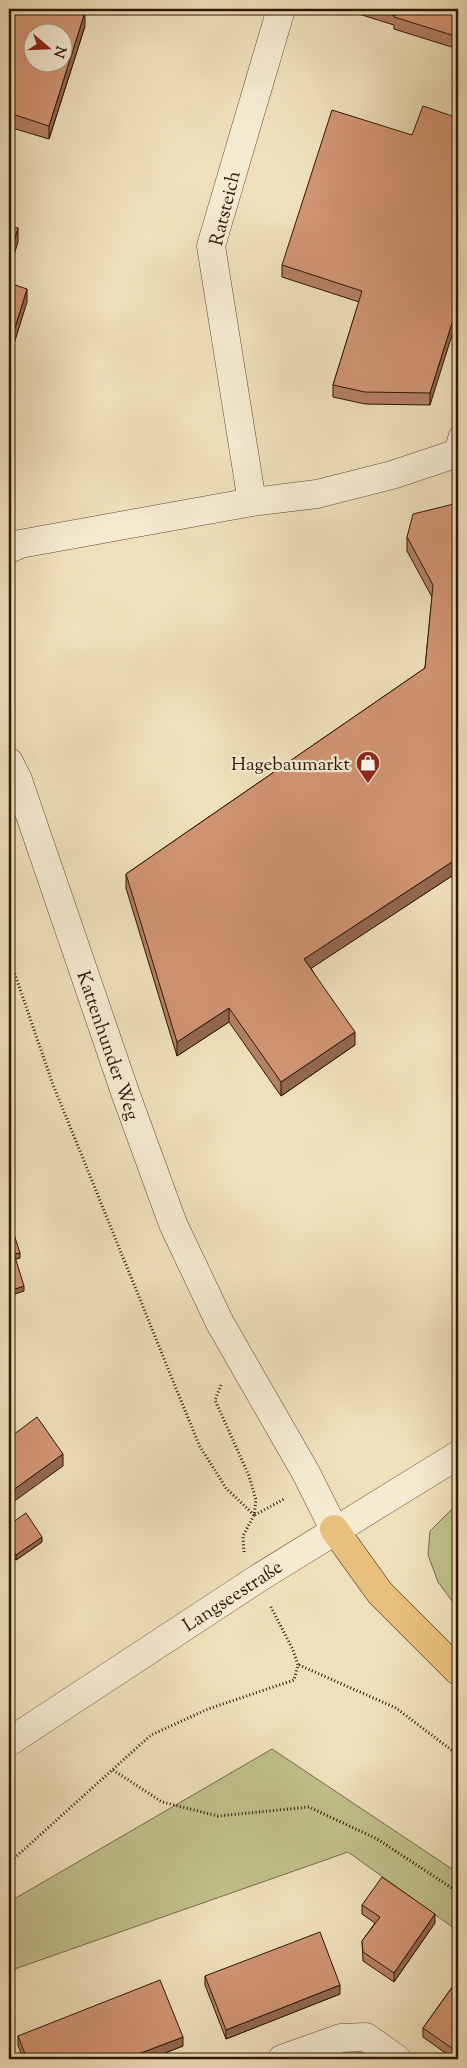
<svg xmlns="http://www.w3.org/2000/svg" width="467" height="2068" font-family="'Sorts Mill Goudy',serif">
  <style>
    .grass { fill: #c0c08b; stroke: #766b46 }
    .forest { fill: url(#forest-crowns); stroke: #766b46 }
    .lines { fill: none; stroke-linecap: round; stroke-linejoin: round }
    .service-casing { stroke: #5e482f; stroke-width: 19 }
    .minor-casing { stroke: #5e482f; stroke-width: 29 }
    .tertiary-casing { stroke: #5e482f; stroke-width: 29 }
    .primary-casing { stroke: #2d1600; stroke-width: 29 }
    .path { stroke: #2d1600; stroke-width: 3; stroke-dasharray: 1 2.5; stroke-linecap: butt }
    .service { stroke: #f5ebd3; stroke-width: 18 }
    .minor { stroke: #f5ebd3; stroke-width: 28 }
    .tertiary { stroke: #f5ebd3; stroke-width: 28 }
    .primary { stroke: #e8c07e; stroke-width: 28 }
    .wall { fill: #b48063; stroke: #2d1600 }
    .shaded-wall { fill: #926850; stroke: #2d1600 }
    .building { fill: #d19573; stroke: #2d1600; fill-rule: evenodd }
    .labels { text-anchor: middle; stroke-width: 4.5; stroke-linejoin: round; paint-order: stroke }
    .street-label { font-size: 19px; fill: #2d1600; stroke: #f5ebd3 }
    .poi-label { font-size: 19px; fill: #2d1600; stroke: #f5ebd3; text-anchor: end }
  </style>
  <defs>
    <pattern id="forest-crowns" width="20" height="18" patternUnits="userSpaceOnUse" patternTransform="scale(1.25)"><rect width="20" height="18" fill="#c0c08b"/><path d="M2 6a3 3 0 1 1 6 0M12 15a3 3 0 1 1 6 0" fill="none" stroke="#a5a476"/></pattern>
  </defs>
  <rect width="100%" height="100%" fill="#efe0bb"/>
  <filter id="stains"><feTurbulence type="fractalNoise" baseFrequency=".004" numOctaves="4"/><feColorMatrix values="0 0 0 0 .2 0 0 0 0 .09 0 0 0 0 .02 0 0 0 .5 -.17"/></filter>
  <radialGradient id="worn" r=".72"><stop offset=".6" stop-color="#630" stop-opacity="0"/><stop offset="1" stop-color="#630" stop-opacity=".3"/></radialGradient>
  <path class="grass" d="M458,1503V1609L438,1582L428,1555L430,1531Z
    M272,1749L458,1873V1931L348,1852L9,1971V1902Z"/>
  <path class="forest" d="M366,2050L369,2059H316L340,2051Z"/>
  <g class="lines">
    <defs>
      <path id="service" d="M452,455L458,435"/>
      <path id="minor" d="M252,502L211,246L281,9
        M9,549L20,544L252,502L317,494L392,475L458,453
        M282,2059L341,2038L366,2037L397,2059"/>
      <path id="tertiary" d="M9,762L18,780L126,1095L173,1224L220,1323L306,1473L334,1529
        M9,1742L257,1579L458,1455"/>
      <path id="primary" d="M334,1529L380,1593L458,1671"/>
    </defs>
    <use href="#service" class="service-casing"/>
    <use href="#minor" class="minor-casing"/>
    <use href="#tertiary" class="tertiary-casing"/>
    <use href="#primary" class="primary-casing"/>
    <path class="path" d="M9,957L52,1082L199,1445L226,1488L254,1515
      M221,1385L215,1400L249,1476L256,1500L254,1515L243,1536L244,1552
      M255,1515L284,1499
      M299,1665L396,1708L458,1755
      M113,1770L162,1802L218,1816L309,1807L377,1839L458,1892
      M9,1863L151,1735L208,1709L294,1680L298,1665L293,1650L270,1605"/>
    <use href="#service" class="service"/>
    <use href="#minor" class="minor"/>
    <use href="#tertiary" class="tertiary"/>
    <use href="#primary" class="primary"/>
  </g>
  <path class="wall" d="M9,9L85,26L49,139L9,127Z
    M189,9H205L203,13Z
    M346,9H458V49L394,29V25L346,10Z
    M458,118L430,405L365,404L333,397V385L359,302L282,277V265L412,135Z
    M458,503V872L311,968L355,1045L281,1096L229,1022L177,1056L126,888V874L425,668L432,597L407,551V537Z
    M9,1525L42,1542L16,1560L9,1548Z
    M362,1905L435,1923L394,1982L363,1961L362,1941L375,1923L362,1914Z
    M205,1976L340,1994L226,2039L205,1985Z
    M458,1979V2057L457,2059H454L423,2037V2028Z
    M18,2036L183,2046L149,2059H23L18,2045Z"/>
  <path class="shaded-wall" d="M85,12V26L49,139V126Z
    M18,228V242L9,271V257Z
    M27,289V302L9,360V347Z
    M458,304V316L430,405V393Z
    M458,858V872L304,973V959Z
    M229,1008V1022L177,1056V1042Z
    M355,1032V1045L281,1096V1082Z
    M20,1253V1258L14,1260V1254Z
    M24,1286V1291L9,1296V1291Z
    M63,1454V1466L9,1505V1493Z
    M42,1537V1542L16,1560V1555Z
    M435,1914V1923L394,1982V1973Z
    M340,1985V1994L226,2039V2030Z
    M183,2037V2046L149,2059H125Z
    M458,2048V2057L456,2059V2051Z"/>
  <path class="building" d="M9,9H73L85,12L49,126L9,113ZM32,32H62V62H32Z
    M371,9H397L395,16Z
    M397,9H458V37L394,17Z
    M423,106L458,118V304L430,393L365,392L333,385L362,291L282,265L332,110L412,135Z
    M9,225L18,228L9,257Z
    M9,283L27,289L9,347Z
    M458,503V858L304,959L355,1032L281,1082L229,1008L177,1042L126,874L425,668L433,585L407,537L413,514Z
    M11,1225L20,1253L14,1254L24,1286L9,1291V1226Z
    M37,1417L63,1454L9,1493V1438Z
    M26,1513L42,1537L16,1555L9,1543V1525Z
    M382,1877L435,1914L394,1973L363,1952L362,1941L380,1917L362,1905Z
    M320,1932L340,1985L226,2030L205,1976Z
    M458,1979V2048L456,2051L423,2028Z
    M160,1980L183,2037L125,2059H27L18,2036Z"/>
  <defs>
    <symbol id="shop-pin" viewBox="-11 -11 22 30"><path d="M0 17L-7.5 6A9.5 9.5 0 1 1 7.5 6Z" fill="#8f2418" stroke="#f5ebd3"/><path d="M-5-2.5h2.3a2.7 3.5 0 0 1 5.4 0H5L5.5 6h-11ZM-1.5-2.5h3a1.5 2.3 0 0 0-3 0Z" fill="#fff"/></symbol>
  </defs>
  <g fill-rule="evenodd">
    <use href="#shop-pin" x="354" y="749" width="28" height="38"/>
  </g>
  <g class="labels">
    <g class="street-label">
      <text transform="translate(224 208) rotate(-76)" y="7">Ratsteich</text>
      <text transform="translate(109 1045) rotate(71)" y="7">Kattenhunder Weg</text>
      <text transform="translate(232 1595) rotate(-33)" y="7">Langseestraße</text>
    </g>
    <g class="poi-label">
      <text x="350" y="770">Hagebaumarkt</text>
    </g>
  </g>
  <rect width="467" height="2068" fill="none" stroke="#efe0bb" stroke-width="30"/>
  <rect x="10" y="10" width="447" height="2048" fill="none" stroke="#2d1600" stroke-width="2.5"/>
  <rect x="15" y="15" width="437" height="2038" fill="none" stroke="#2d1600"/>
  <g transform="translate(48 48) rotate(109)"><circle r="24" fill="#f5ebd3" stroke="#a5967f"/>
  <path d="M0-4L9 19L0 12L-9 19Z" fill="#8f2418"/>
  <text y="-8" font-size="14" font-weight="bold" text-anchor="middle" fill="#2d1600">N</text>
  </g>
  <rect width="100%" height="100%" filter="url(#stains)"/>
  <rect width="100%" height="100%" fill="url(#worn)"/>
</svg>
